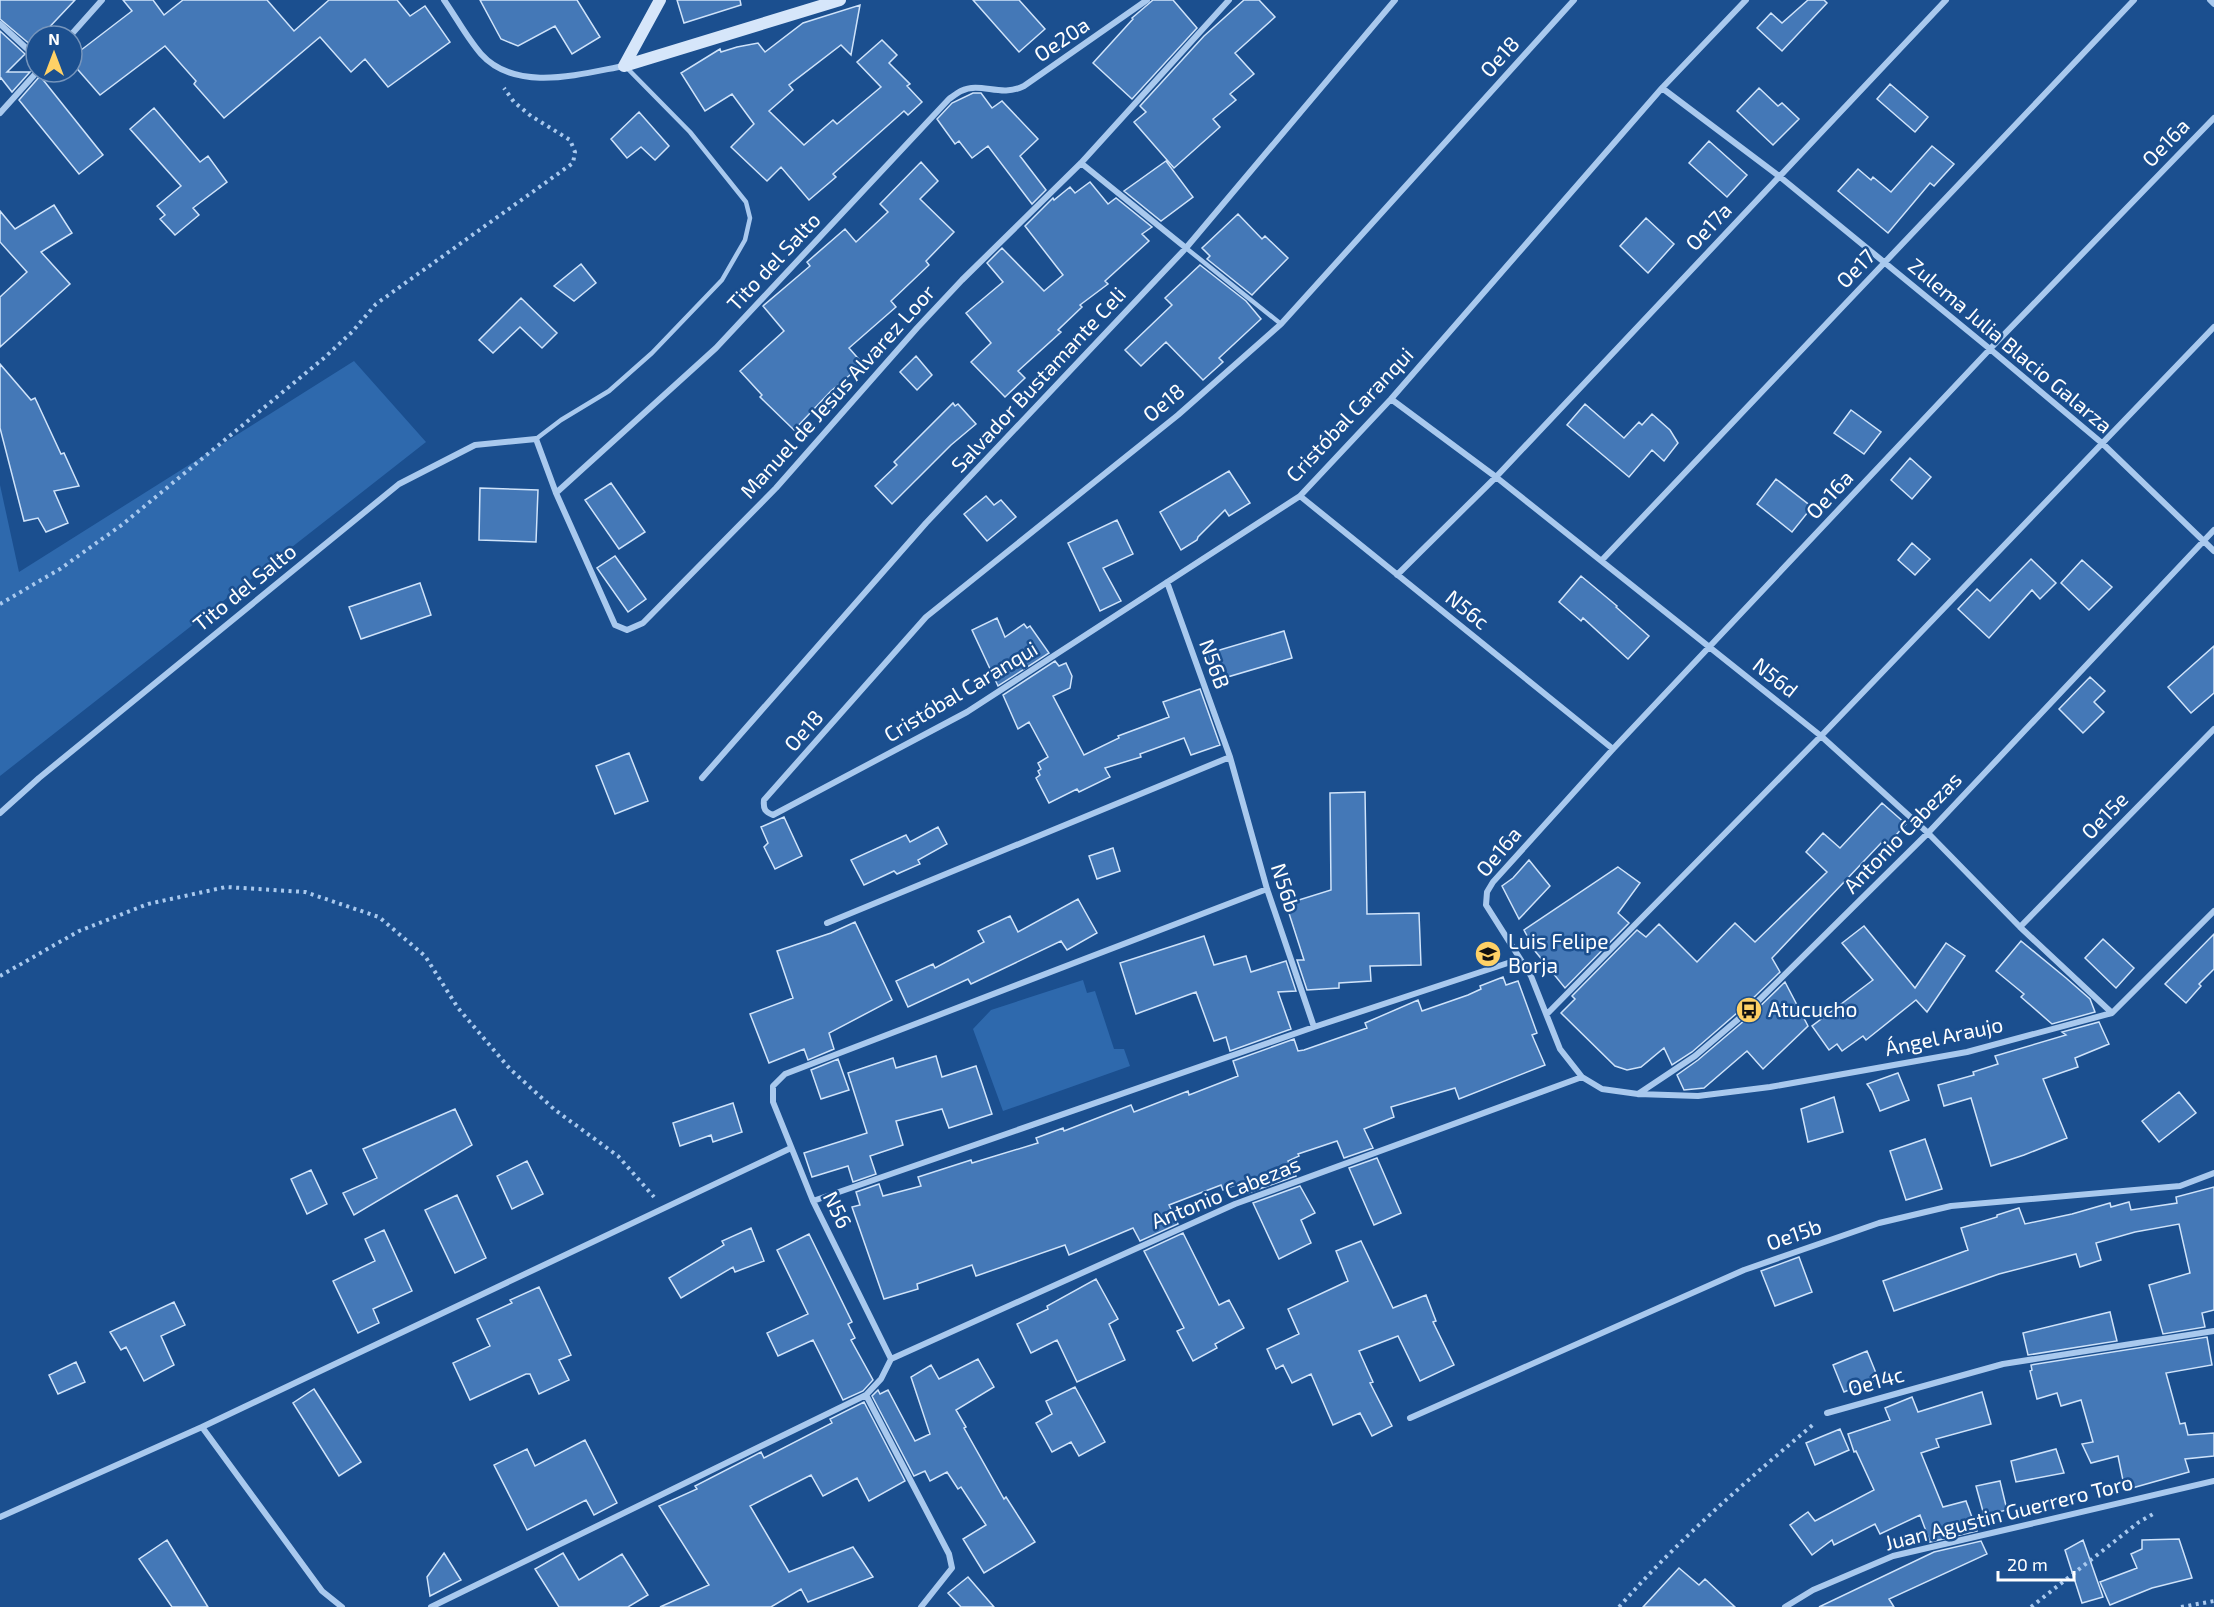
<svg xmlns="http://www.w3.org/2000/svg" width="2214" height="1607" font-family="'Exo 2',sans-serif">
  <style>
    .green { fill: #2e69ad }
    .building { fill: #4478b7; stroke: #cfe3fa; stroke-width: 1.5 }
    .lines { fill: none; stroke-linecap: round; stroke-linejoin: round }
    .path { stroke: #a9c9ee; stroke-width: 4; stroke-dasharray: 3 4.5; stroke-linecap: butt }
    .lane { stroke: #a9c9ee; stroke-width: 4.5 }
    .street { stroke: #a9c9ee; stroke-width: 6 }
    .secondary { stroke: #d6e6fa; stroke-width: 12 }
    .labels { text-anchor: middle; stroke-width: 5; stroke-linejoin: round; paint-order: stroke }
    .street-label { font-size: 21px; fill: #fff; stroke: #1b4f8f }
    .poi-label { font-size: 21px; fill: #fff; stroke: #1b4f8f; text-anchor: start }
  </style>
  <rect width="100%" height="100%" fill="#1b4f8f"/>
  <path class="green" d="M354,361L426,442L0,776V485L19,572Z
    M1083,980L1087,993L1095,991L1114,1049H1124L1130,1066L1003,1111L973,1029L991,1010Z"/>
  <path class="building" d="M0,0H75L41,36H36V41L32,46L0,19Z
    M123,0H153L164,15L183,0H267L294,31L329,0H397L410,16L425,6L450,42L388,87L365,59L351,72L320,37L224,118L194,84L196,81L165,46L100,95L72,63V57L132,11Z
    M480,0H577L600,37L572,54L555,26L518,46L501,39Z
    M677,0H740L741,5L684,23Z
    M973,0H1019L1045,29L1019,52Z
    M1153,0H1173L1197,28L1132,99L1093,63L1133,19L1132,18Z
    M1244,0H1259L1275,17L1235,53L1254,74L1230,94L1236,100L1213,119L1220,127L1174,168L1134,122L1146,112L1140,106L1204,36Z
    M1808,0H1824L1827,3L1782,51L1757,28L1771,13L1782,23Z
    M860,5L851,55L841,45L789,85L793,90L769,111L804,145L833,120L837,124L881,87L857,62L882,40L897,55L889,63L910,84L907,86L922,102L908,115L904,111L833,174L836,177L809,200L781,167L767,181L731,147L754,124L732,94L705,111L681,73L720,49L721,52L737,47L758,43L765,52L803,23Z
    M0,31L25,54L7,72H30L12,92L1,78L0,79Z
    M40,76L103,155L79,174L19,100Z
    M1890,84L1928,117L1915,132L1877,99Z
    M1759,88L1778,106L1782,103L1799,119L1773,145L1737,111Z
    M973,93H981L992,108L1002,101L1038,139L1020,156L1046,190L1032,204L988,146L972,158L959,141L955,144L937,119L952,103Z
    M154,108L200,162L208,156L227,182L193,208L199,215L175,235L160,219L165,215L157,206L181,186L130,129Z
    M639,112L669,146L655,160L641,147L627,158L611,139Z
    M1709,141L1747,175L1727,197L1689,163Z
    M1932,146L1954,164L1934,186L1930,183L1888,233L1838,191L1858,169L1871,180L1873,177L1891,192Z
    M1166,161L1193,197L1161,221L1124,191Z
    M921,162L938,181L920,199L954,232L926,261L929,265L891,301L896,307L849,348L863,364L831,391L794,430L760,397L762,395L740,371L784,331L763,306L810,266L807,262L845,229L856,242L888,212L880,204Z
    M1090,182L1108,204L1116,198L1152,227L1142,234L1149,241L1105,281L1108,284L1080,305L1082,307L1058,330L1061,332L1018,371L1025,378L1005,397L971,362L991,343L966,313L1003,282L987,263L1002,248L1044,291L1063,275L1025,226L1053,198L1054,200L1070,187L1075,193Z
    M54,205L72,233L41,252L70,284L0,347V297L27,272L0,242V211L15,229Z
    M1238,214L1262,239L1265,236L1288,258L1252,295L1207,259L1210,256L1202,248Z
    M1646,218L1674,244L1648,273L1620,246Z
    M581,264L596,283L574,301L554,286Z
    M1200,265L1246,301L1261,319L1219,358L1223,362L1203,380L1166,342L1141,366L1125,350L1172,305L1165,298Z
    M521,298L557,333L542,348L520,327L493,353L479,340Z
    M916,356L932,375L917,390L900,372Z
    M0,364L31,400L35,398L61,454L64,453L79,486L54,491L68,523L46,532L38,518L24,521L0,428Z
    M953,403L955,406L958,404L976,424L951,445L892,504L875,486L897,465L894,462Z
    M1585,404L1624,438L1639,422L1642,425L1652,414L1670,430L1678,443L1664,461L1652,450L1629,477L1567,425Z
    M1851,410L1881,432L1864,454L1834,433Z
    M1910,458L1931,477L1912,499L1891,480Z
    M1229,471L1250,503L1229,516L1225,510L1198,537L1197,540L1181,550L1160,512Z
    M1776,479L1812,507L1792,532L1757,504Z
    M611,483L645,532L619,549L585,500Z
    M480,488L538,490L536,542L479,540Z
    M986,496L994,505L1001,500L1016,517L987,541L964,514Z
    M1117,520L1133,554L1103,568L1121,601L1100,611L1068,543Z
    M1912,543L1930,559L1915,575L1898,560Z
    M615,556L646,599L628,612L597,568Z
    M2031,559L2056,583L2040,599L2032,590L1989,638L1958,609L1977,589L1990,601Z
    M2082,560L2112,587L2089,610L2061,583Z
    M1581,576L1617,606L1616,607L1649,636L1628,659L1583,618L1581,621L1559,602Z
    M420,583L431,615L361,639L349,607Z
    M997,618L1005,637L1024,624L1027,628L1030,626L1049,653L998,686L972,630Z
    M1284,631L1292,658L1214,681L1206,654Z
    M2214,646V693L2191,713L2168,687Z
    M1055,661L1059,666L1066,663L1072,676L1070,688L1053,696L1084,755L1119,738L1118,736L1169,717L1163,702L1200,689L1220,745L1191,755L1184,738L1140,754L1141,757L1105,768L1110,777L1079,792L1077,789L1049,803L1036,778L1040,775L1038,771L1041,769L1038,763L1048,757L1029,722L1018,729L1003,695Z
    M2090,677L2105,691L2094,702L2104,712L2083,733L2059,709Z
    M629,753L648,801L615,814L596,766Z
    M1365,792L1367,914L1419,913L1421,965L1370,966L1371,981L1339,983V988L1307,990L1297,960H1304L1286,904L1331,890L1330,793Z
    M1882,803L1906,824L1886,846L1882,842L1772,958L1780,972L1745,1006L1692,1052L1672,1065L1664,1048L1641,1067L1627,1070L1615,1066L1561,1013L1575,999L1572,996L1637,930L1646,937L1659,924L1697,962L1735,923L1755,942L1827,872L1806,852L1823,833L1840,848Z
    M784,817L802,856L775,869L764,847L768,843L761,827Z
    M938,827L947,844L918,860L920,864L897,874L894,871L864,885L851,860L906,835L910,842Z
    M1113,848L1120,871L1097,879L1089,856Z
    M1529,860L1550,886L1519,919L1502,886L1513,878Z
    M1618,867L1640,883L1618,913L1629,923L1565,988L1535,951L1524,930Z
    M1078,899L1097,933L1067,950L1061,941L971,984L968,979L908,1007L896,981L933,964L935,968L984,942L978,931L1010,916L1018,932Z
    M855,922L892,1000L829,1033L834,1049L808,1060L804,1049L769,1063L750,1014L793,998L777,951L831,933Z
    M1864,926L1915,988L1946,943L1965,956L1927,1012L1916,1000L1866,1040L1863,1036L1842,1051L1837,1044L1829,1050L1812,1026L1873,980L1842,943Z
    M2214,934V969L2199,984L2201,986L2186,1003L2165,984Z
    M1204,936L1214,965L1246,956L1251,972L1286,961L1296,991L1278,992L1291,1029L1230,1051L1226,1037L1214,1041L1196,992L1136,1014L1120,963Z
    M2103,939L2134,968L2116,988L2085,958Z
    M2021,941L2066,978L2090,999L2095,1012L2052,1024L2021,997L2024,994L1996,971Z
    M1503,977L1506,985L1518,981L1537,1033L1532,1035L1545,1065L1459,1099L1455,1088L1391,1107L1394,1117L1364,1129L1373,1148L1344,1158L1337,1141L1298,1154L1299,1156L1288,1161L1296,1176L1248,1193L1243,1182L1223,1190L1221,1185L1169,1205L1178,1224L1140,1241L1133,1228L1069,1255L1065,1245L976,1276L972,1265L917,1284L918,1289L884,1299L852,1207L860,1205L856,1192L879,1184L883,1196L921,1186L918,1177L971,1160L972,1163L1038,1143L1036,1138L1063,1128L1064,1131L1131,1105L1134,1112L1188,1091L1189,1095L1238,1076L1233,1061L1294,1039L1298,1051L1304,1050L1367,1028L1365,1023L1418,1000L1422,1011L1468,995L1481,989L1480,986Z
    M1785,982L1808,1026L1763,1069L1747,1051L1704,1088L1684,1090L1677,1075L1698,1060L1752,1014Z
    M2099,1022L2109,1044L2075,1058L2078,1067L2043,1079L2067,1138L2024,1155L1991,1166L1971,1098L1944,1106L1938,1085L1974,1075L1973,1072L1998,1064L1995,1056L2066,1035L2062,1032Z
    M936,1056L942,1077L976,1066L992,1114L949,1128L942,1109L896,1121L903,1145L870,1156L876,1174L853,1182L848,1166L812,1177L804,1153L867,1133L848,1073L893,1058L896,1068Z
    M838,1059L849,1090L821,1099L811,1070Z
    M1898,1073L1909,1100L1880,1111L1872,1091L1867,1084Z
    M2179,1092L2196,1113L2159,1142L2142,1121Z
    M1834,1097L1843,1132L1808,1142L1801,1109Z
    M733,1103L742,1132L713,1142L711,1135L680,1146L673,1123Z
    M455,1109L472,1145L354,1215L343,1193L377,1178L363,1149Z
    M1925,1139L1942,1189L1906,1200L1890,1151Z
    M1377,1158L1401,1213L1374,1225L1349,1168Z
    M527,1161L543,1194L512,1209L497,1176Z
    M311,1170L327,1204L307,1214L291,1179Z
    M1300,1186L1315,1213L1301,1220L1311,1243L1279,1259L1253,1203Z
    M2214,1187V1310L2202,1313L2205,1327L2163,1334L2149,1285L2190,1273L2179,1224L2135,1232L2096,1243L2101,1260L2080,1267L2076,1254L1999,1274L1894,1311L1883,1281L1968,1250L1961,1228L1997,1217V1215L2019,1208L2025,1224L2072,1214L2110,1203L2111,1207L2129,1202L2131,1210L2177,1203L2176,1197Z
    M457,1195L486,1258L455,1273L425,1210Z
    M751,1228L764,1261L735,1272L733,1267L681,1298L669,1278L724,1245L722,1241Z
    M384,1230L412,1291L373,1309L379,1323L358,1333L333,1281L375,1261L365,1239Z
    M1183,1233L1219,1305L1229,1300L1244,1328L1215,1344L1217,1348L1193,1361L1177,1331L1184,1328L1144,1251Z
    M809,1234L852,1322L848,1324L855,1338L851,1340L873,1380L863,1391L843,1400L813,1340L778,1356L767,1333L808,1314L777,1250Z
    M1361,1241L1393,1308L1426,1295L1436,1321L1433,1322L1454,1365L1420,1381L1398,1336L1359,1351L1373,1382L1370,1383L1392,1426L1372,1436L1360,1413L1333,1425L1311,1374L1292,1383L1283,1365L1276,1369L1267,1349L1299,1334L1288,1309L1348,1281L1336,1251Z
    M1799,1257L1812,1292L1775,1306L1761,1271Z
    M1096,1279L1118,1319L1109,1324L1125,1360L1077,1382L1057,1340L1031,1353L1017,1324L1048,1309L1047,1306Z
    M539,1287L571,1355L559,1360L569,1380L539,1394L530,1374H526L470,1400L453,1363L490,1346L477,1319L512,1303L510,1300Z
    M174,1302L185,1325L161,1336L174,1365L144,1381L126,1347L121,1350L110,1332Z
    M2110,1312L2117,1341L2028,1355L2023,1333Z
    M2207,1337L2212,1365L2166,1373L2180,1424L2185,1423L2188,1435L2214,1433V1456L2185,1459L2189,1472L2125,1490L2118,1456L2091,1463L2082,1444L2093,1442L2081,1400L2061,1406L2057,1393L2037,1399L2030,1371L2032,1370L2031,1365Z
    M1867,1351L1878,1378L1844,1392L1833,1365Z
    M978,1359L994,1387L956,1410L966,1427L964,1428L1004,1499L1006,1497L1035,1542L984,1573L963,1539L986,1525L961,1487L958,1489L947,1472L930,1481L925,1471L914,1476L872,1396L878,1390L880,1394L888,1390L915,1441L930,1434L911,1377L931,1365L939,1379Z
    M76,1362L85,1382L58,1394L49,1375Z
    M1075,1387L1105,1442L1079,1456L1071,1442L1052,1452L1036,1423L1052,1414L1046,1401Z
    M314,1389L361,1462L339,1476L293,1403Z
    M1982,1392L1991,1424L1936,1439L1939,1447L1921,1453L1943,1507L1966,1501L1977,1531L1930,1542L1920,1515L1880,1534L1875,1524L1834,1545L1832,1540L1812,1555L1790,1525L1808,1512L1815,1521L1874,1490L1856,1451L1854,1452L1848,1434L1890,1420L1885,1408L1912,1397L1918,1412Z
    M864,1402L905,1481L869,1501L857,1478L823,1496L811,1475L750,1506L789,1572L853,1547L873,1577L808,1602L801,1589L771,1607H660L709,1585L659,1506L697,1489L695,1486L761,1452L764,1458L832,1423L830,1419Z
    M1840,1429L1849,1450L1815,1465L1806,1443Z
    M585,1440L617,1503L594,1515L586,1500L527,1530L494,1465L527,1449L535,1466Z
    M2056,1449L2064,1473L2016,1482L2011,1461Z
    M2000,1481L2007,1510L1984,1515L1976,1486Z
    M2179,1539L2192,1578L2152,1588L2110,1605L2100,1582L2137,1568L2131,1554L2142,1549V1540Z
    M167,1540L208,1607H172L139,1559Z
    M2083,1540L2103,1597L2082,1603L2065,1550Z
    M1981,1541L1987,1554L1889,1599L1894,1607H1819L1934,1552Z
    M444,1553L461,1580L430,1596L427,1577Z
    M563,1553L579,1580L622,1554L648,1595L628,1607H559L535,1569Z
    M1679,1568L1699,1585L1705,1579L1735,1607H1643Z
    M968,1577L994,1607H961L948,1593Z"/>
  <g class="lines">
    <path class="path" d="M0,604L60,569L123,524L324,358L352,332L376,304L573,163L575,152L570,140L531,116L514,102L504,88
      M0,976L79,931L148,904L226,887L305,892L379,917L425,956L458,1008L510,1069L555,1110L618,1156L654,1197
      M1619,1607C1679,1539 1746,1481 1815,1423
      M2031,1607L2139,1522L2155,1513
      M2181,1607L2214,1601"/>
    <path class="lane" d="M1186,248L1281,324
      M536,439L561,420L609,391L652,353L722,280L745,240L750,218L746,202L690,132L626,67"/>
    <path class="street" d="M444,0C456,17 467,38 481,54C516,93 580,74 624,66
      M1574,0L1281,324L1178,415L926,617L764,800C763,809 765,812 773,815L967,712L1300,496L1391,399L1662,88L1746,0
      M2210,0L2214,4
      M0,24L36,57
      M70,36L102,0
      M1662,88L1779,176L1990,349L2103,444L2214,551
      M0,113L37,72
      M2214,118L1990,349L1613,749L1493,882L1487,892L1486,905L1531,976L1560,1049L1582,1077L1602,1089L1638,1094L1698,1096L1770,1087L1967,1052L2112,1013L2214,911
      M1081,163L1186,248
      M1391,399L1496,477L1821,736L1928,833L2020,927L2112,1013
      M556,493L716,348L949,99C952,97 957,93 961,91C981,81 1000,98 1024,86L1147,0
      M1300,496L1613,749
      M1602,560L2134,0
      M1397,575L1496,477L1946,0
      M1167,582L1230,757L1267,889L1314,1027
      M702,778L926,523L1186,248L1395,0
      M0,813L39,778L399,484L475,445L536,439L556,493L615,625L627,630L643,623L776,488L917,328L962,280L1081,163L1229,0
      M827,923L1230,757
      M2020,927L2214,729
      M1547,1014L1821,736L2214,327
      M1638,1094L1695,1056L1749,1010L1928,833L2214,530
      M813,1201L1314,1027L1520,959
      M891,1359L813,1201L773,1102V1086L785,1074L1267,889
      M891,1359L1235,1204L1582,1077
      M866,1395L949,1554L952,1568L921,1607
      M1827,1413L2003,1364L2214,1331
      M1410,1418L1744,1270L1879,1223L1951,1206L2180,1186L2214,1173
      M0,1517L202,1427
      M342,1607L322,1591L202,1427L791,1148
      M431,1607L866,1395L881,1379L891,1359
      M1785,1607L1813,1590L1893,1556L2214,1481"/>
    <path class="secondary" d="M624,66L840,0
      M624,66L660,0"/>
  </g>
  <defs>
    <symbol id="school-disc" viewBox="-11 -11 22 22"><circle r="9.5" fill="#ffd166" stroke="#1b4f8f"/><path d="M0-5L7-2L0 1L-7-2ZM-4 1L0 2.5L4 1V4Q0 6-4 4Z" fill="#111"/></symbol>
    <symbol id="bus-disc" viewBox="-11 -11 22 22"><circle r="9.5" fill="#ffd166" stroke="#1b4f8f"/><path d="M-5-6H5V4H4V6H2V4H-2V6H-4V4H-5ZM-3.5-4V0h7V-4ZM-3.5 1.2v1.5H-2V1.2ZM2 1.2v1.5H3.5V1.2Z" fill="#111"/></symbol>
  </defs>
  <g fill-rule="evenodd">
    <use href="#school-disc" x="1473" y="939" width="30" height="30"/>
    <use href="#bus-disc" x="1734" y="995" width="30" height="30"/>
  </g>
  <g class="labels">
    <g class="street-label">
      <text transform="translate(1062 40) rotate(-34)" y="7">Oe20a</text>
      <text transform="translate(1500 57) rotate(-48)" y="7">Oe18</text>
      <text transform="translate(2166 143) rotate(-46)" y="7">Oe16a</text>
      <text transform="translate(1709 227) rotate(-47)" y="7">Oe17a</text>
      <text transform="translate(774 262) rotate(-47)" y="7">Tito del Salto</text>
      <text transform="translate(1856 269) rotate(-46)" y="7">Oe17</text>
      <text transform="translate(2010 346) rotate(40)" y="7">Zulema Julia Blacio Galarza</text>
      <text transform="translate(1039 380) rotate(-47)" y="7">Salvador Bustamante Celi</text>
      <text transform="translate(838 392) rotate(-48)" y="7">Manuel de Jesus Alvarez Loor</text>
      <text transform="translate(1164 403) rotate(-40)" y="7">Oe18</text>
      <text transform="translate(1350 415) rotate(-47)" y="7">Cristóbal Caranqui</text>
      <text transform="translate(1830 495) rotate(-47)" y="7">Oe16a</text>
      <text transform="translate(245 588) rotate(-39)" y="7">Tito del Salto</text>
      <text transform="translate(1467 610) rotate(39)" y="7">N56c</text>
      <text transform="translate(1214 664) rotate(70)" y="7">N56B</text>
      <text transform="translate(1775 678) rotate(38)" y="7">N56d</text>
      <text transform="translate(961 692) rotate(-31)" y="7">Cristóbal Caranqui</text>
      <text transform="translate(804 731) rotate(-49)" y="7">Oe18</text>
      <text transform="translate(2105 816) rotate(-46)" y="7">Oe15e</text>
      <text transform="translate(1903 833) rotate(-46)" y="7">Antonio Cabezas</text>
      <text transform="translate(1499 852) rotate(-50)" y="7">Oe16a</text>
      <text transform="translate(1285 888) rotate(72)" y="7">N56b</text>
      <text transform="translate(1944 1037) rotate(-12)" y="7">Ángel Araujo</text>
      <text transform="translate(1226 1193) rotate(-22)" y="7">Antonio Cabezas</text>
      <text transform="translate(837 1210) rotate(64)" y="7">N56</text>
      <text transform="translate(1794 1235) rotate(-19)" y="7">Oe15b</text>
      <text transform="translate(1876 1382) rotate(-16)" y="7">Oe14c</text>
      <text transform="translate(2009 1513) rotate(-14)" y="7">Juan Agustin Guerrero Toro</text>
    </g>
    <g class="poi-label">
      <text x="1508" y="949">Luis Felipe<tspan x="1508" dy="24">Borja</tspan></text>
      <text x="1768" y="1017">Atucucho</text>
    </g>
  </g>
  <g transform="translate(54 54)"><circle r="28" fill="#1b4f8f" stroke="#7695bc" stroke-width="1.5"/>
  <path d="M0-4.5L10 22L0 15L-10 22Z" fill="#ffd166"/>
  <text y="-9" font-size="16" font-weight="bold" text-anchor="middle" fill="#ffffff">N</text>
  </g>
  <path d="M1998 1571v9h76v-9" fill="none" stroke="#ffffff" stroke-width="3"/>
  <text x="2007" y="1571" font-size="18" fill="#ffffff" stroke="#1b4f8f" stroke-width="4.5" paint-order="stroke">20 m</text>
</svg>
